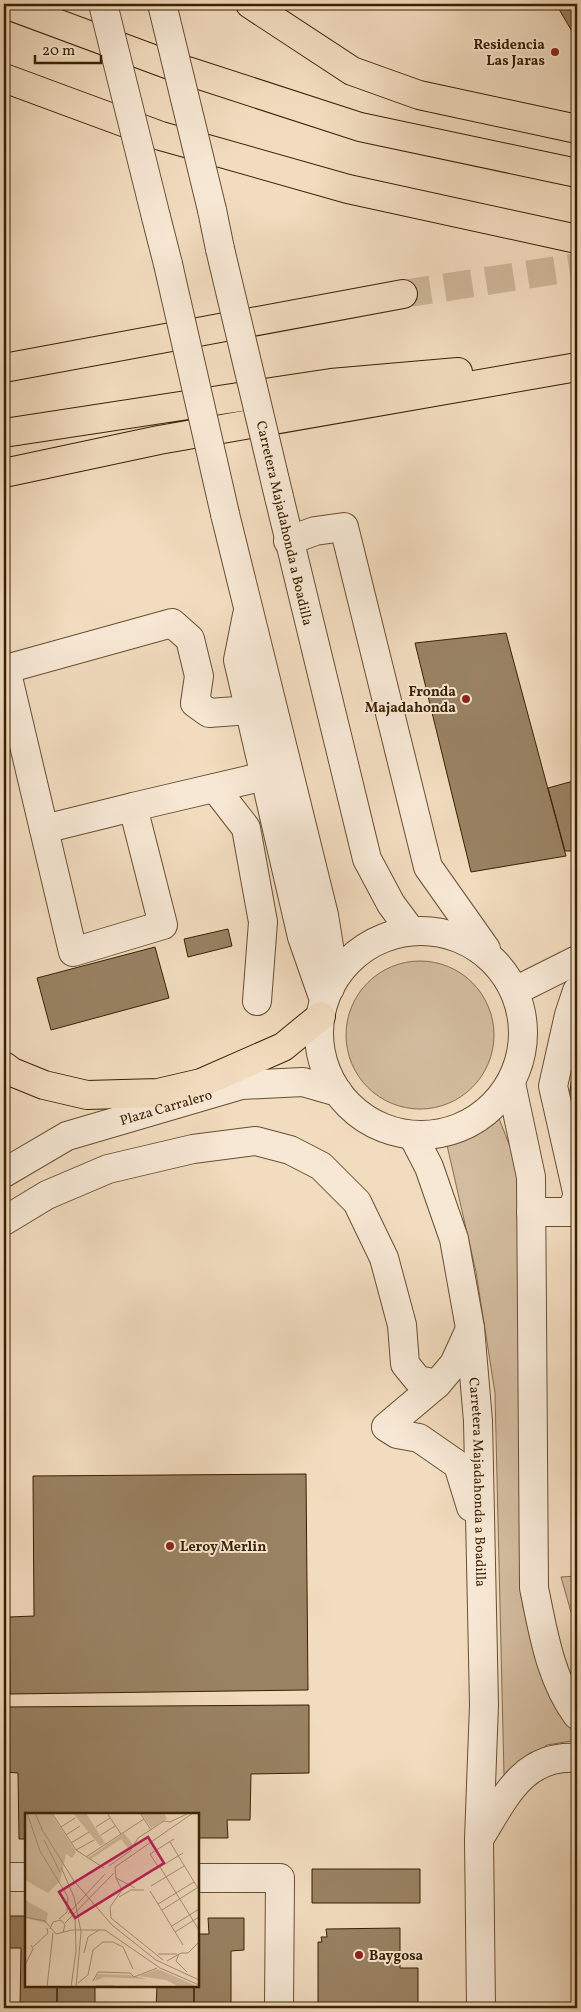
<svg xmlns="http://www.w3.org/2000/svg" width="581" height="2012" font-family="Vollkorn,serif">
  <style>
    .green { fill: #d3bc9f; stroke: #866e50 }
    .building { fill: #998263; stroke: #392100 }
    .lines { fill: none; stroke-linecap: round; stroke-linejoin: round }
    .highway-tunnel { stroke: #cdb799; stroke-width: 28; stroke-dasharray: 28 14; stroke-linecap: butt }
    .minor-casing { stroke: #675030; stroke-width: 30 }
    .highway-casing { stroke: #392100; stroke-width: 30 }
    .minor { stroke: #f7e8d5; stroke-width: 28 }
    .highway { stroke: #f2dcbf; stroke-width: 28 }
    .minor-bridge-casing { stroke: #675030; stroke-width: 30; stroke-linecap: butt }
    .minor-bridge { stroke: #f7e8d5; stroke-width: 28 }
    .poi-dot { fill: #8f2418; stroke: #f7e8d5; stroke-width: 2 }
    .labels { text-anchor: middle; stroke-width: 4; stroke-linejoin: round; paint-order: stroke }
    .poi-label { font-size: 14px; font-weight: bold; fill: #392100; stroke: #f7e8d5; text-anchor: end }
    .street-label { font-size: 14px; fill: #392100; stroke: #f7e8d5 }
    .inset-road { fill: none; stroke: #a89173; stroke-width: 1 }
    .view { fill: #c2185b; fill-opacity: 0.15; stroke: #c2185b; stroke-width: 2.5 }
    .inset-edge { fill: none; stroke: #392100; stroke-width: 2.5 }
  </style>
  <rect width="100%" height="100%" fill="#f2dcbf"/>
  <filter id="stains"><feTurbulence type="fractalNoise" baseFrequency=".004" numOctaves="4"/><feColorMatrix values="0 0 0 0 .2 0 0 0 0 .09 0 0 0 0 .02 0 0 0 .5 -.17"/></filter>
  <radialGradient id="worn" r=".72"><stop offset=".6" stop-color="#630" stop-opacity="0"/><stop offset="1" stop-color="#630" stop-opacity=".3"/></radialGradient>
  <path class="green" d="M346 1035a74 74 0 1 1 148 0a74 74 0 1 1-148 0Z
    M498,1116L518,1167L521,1300L523,1607L548,1678L577,1732V1740L547,1745L504,1775L495,1393L476,1272L446,1141Z
    M577,1576V1633L561,1577Z"/>
  <path class="building" d="M556,4H577V40Z
    M506,633L566,856L471,872L415,643Z
    M577,780V851H565L548,788Z
    M228,929L232,946L188,957L184,939Z
    M155,947L169,998L51,1030L37,978Z
    M577,1041V1142L569,1098Z
    M306,1474L308,1690L10,1694L9,1617L34,1616L33,1476Z
    M309,1705V1773L251,1774L250,1820H227L228,1838H198V1814H26V1839H19L18,1773L4,1772V1707Z
    M312,1869H420V1903H312Z
    M8,1916H26V1986H57V2008H16H20L21,1948H8Z
    M208,1918H244V1950L231,1951V2008H194V1986H198V1934H209Z
    M400,1928V1968H418V2004L318,2005V1942H322L321,1937H327L326,1929Z
    M57,1986H95V2008H57Z
    M157,1986H194V2008H156Z"/>
  <g class="lines">
    <path class="highway-tunnel" d="M403,294L577,267"/>
    <defs>
      <g id="minor">
        <path d="M212,210L220,249"/>
        <path d="M156,217L168,264"/>
        <path d="M279,497L367,859L391,904L411,931"/>
        <path d="M225,514L324,915L331,959L330,988"/>
        <path d="M288,541L315,531L344,527L428,867L486,949"/>
        <path d="M247,615L238,660L302,937L324,1000"/>
        <path d="M250,710L209,713L195,703L199,676L190,639L172,623L6,669L73,952L163,925L133,807L265,776"/>
        <path d="M215,788L246,828L263,922L257,1001"/>
        <path d="M44,829L133,807"/>
        <circle cx="421" cy="1033" r="102"/>
        <path d="M515,991L577,960"/>
        <path d="M577,991L569,1015L553,1086L577,1192"/>
        <path d="M511,1083L531,1177L534,1588C543,1631 550,1679 577,1715"/>
        <path id="s1" d="M413,1136L429,1167L454,1239L470,1328L478,1421L484,1705L479,1839L481,2008"/>
        <path id="s2" d="M4,1173L67,1136L241,1085L303,1082L338,1092"/>
        <path d="M531,1212H571L577,1197"/>
        <path d="M4,1221L47,1195L108,1169L193,1149L256,1141L290,1150L321,1166L357,1202L384,1258L402,1325L405,1364L418,1380L437,1384L454,1364L470,1329"/>
        <path d="M437,1384L386,1427L397,1434L419,1438L458,1465L471,1507"/>
        <path d="M481,1836C505,1797 524,1754 577,1758"/>
        <path d="M4,1877H26"/>
        <path d="M198,1878H280L279,2008"/>
      </g>
      <path id="highway" d="M5,4L172,66L360,127L577,173
        M250,4L352,71L419,95L577,129
        M4,78L161,136L348,189L577,239
        M4,368L403,294
        M4,433L331,383L458,372
        M4,473L159,440L577,367
        M4,1066L12,1072L44,1085L87,1095L158,1093L201,1083L283,1047L321,1016"/>
    </defs>
    <use href="#minor" class="minor-casing"/>
    <use href="#highway" class="highway-casing"/>
    <use href="#minor" class="minor"/>
    <use href="#highway" class="highway"/>
    <defs>
      <path id="minor-bridge" d="M103,4L156,217
        M162,4L212,210
        M220,249L279,497
        M168,264L225,514"/>
    </defs>
    <use href="#minor-bridge" class="minor-bridge-casing"/>
    <use href="#minor-bridge" class="minor-bridge"/>
  </g>
  <g class="poi-dot">
    <circle cx="555" cy="52" r="5"/>
    <circle cx="466" cy="699" r="5"/>
    <circle cx="170" cy="1546" r="5"/>
    <circle cx="359" cy="1955" r="5"/>
  </g>
  <g class="labels">
    <g class="poi-label">
      <text x="545" y="49">Residencia<tspan x="545" dy="16">Las Jaras</tspan></text>
      <text x="456" y="696">Fronda<tspan x="456" dy="16">Majadahonda</tspan></text>
      <text x="180" y="1551" text-anchor="start">Leroy Merlin</text>
      <text x="369" y="1960" text-anchor="start">Baygosa</text>
    </g>
    <g class="street-label">
      <text transform="translate(285 523) rotate(77)" y="5">Carretera Majadahonda a Boadilla</text>
      <text dy="5" stroke="none"><textPath href="#s2" startOffset="176">Plaza Carralero</textPath></text>
      <text dy="5" stroke="none"><textPath href="#s1" startOffset="356">Carretera Majadahonda a Boadilla</textPath></text>
    </g>
  </g>
  <g transform="translate(25 1813)">
    <rect width="174" height="174" fill="#f2dcbf"/>
    <path d="M0,0H26L51,39L47,45L41,41L35,68L23,80L0,67ZM48,0H61L80,30L75,33ZM116,0H139L142,6L126,15ZM99,20L108,32L104,37L96,26L66,46L64,44ZM0,87L23,100L21,110L0,105ZM133,156L174,174H154L141,167L114,163ZM72,161L104,162L122,166L79,164L70,168Z" fill="#d3bc9f"/>
    <path class="inset-road" d="M2,0L15,38L43,84L42,99L34,106M10,0L17,16M27,0L51,37L79,55M82,0L96,21M115,0L126,17M145,9L164,0M36,14L50,5M71,14L85,5M16,15L49,68L87,112L131,147L174,167M41,22L55,13M76,22L90,13M19,27L35,59M145,29L174,77M46,30L64,19M51,37L69,27M61,44L119,6M84,53L105,38L113,25L139,8L145,9M36,54L49,84L56,119L51,174M135,54L174,117M134,55L125,41L149,26M130,57L158,40M91,65L97,77L85,94L86,105L138,147M126,73L159,53M110,75L91,65L90,54L168,0M125,78L158,132M94,84L106,77H119M133,91L169,69M137,97L172,75M43,101L80,61M0,104L20,108L31,121L47,117H80L135,155L174,172M40,110L89,60M147,113L174,96M25,116L28,109L36,107L40,112L38,119M150,119L174,104M8,134L23,120L22,115M59,140L63,124L74,117M133,141H152M154,141L151,148L162,159M142,148L156,140H163L174,129M0,152L8,136L6,132M68,168L73,159L105,160L109,164L132,155M53,170L63,162L68,137L78,129H88L98,134L108,156M71,173H89M22,174L28,120M46,174L51,138L50,103"/>
    <path class="view" d="M123,24L139,50L50,105L34,79Z"/>
    <rect width="174" height="174" class="inset-edge"/>
  </g>
  <rect width="581" height="2012" fill="none" stroke="#f2dcbf" stroke-width="20"/>
  <rect x="5" y="5" width="571" height="2002" fill="none" stroke="#392100" stroke-width="2.5"/>
  <rect x="10" y="10" width="561" height="1992" fill="none" stroke="#392100"/>
  <path d="M35 55v8h66v-8" fill="none" stroke="#392100" stroke-width="2.5"/>
  <text x="42" y="55" font-size="15" fill="#392100" stroke="#f7e8d5" stroke-width="4" paint-order="stroke">20 m</text>
  <rect width="100%" height="100%" filter="url(#stains)"/>
  <rect width="100%" height="100%" fill="url(#worn)"/>
</svg>
